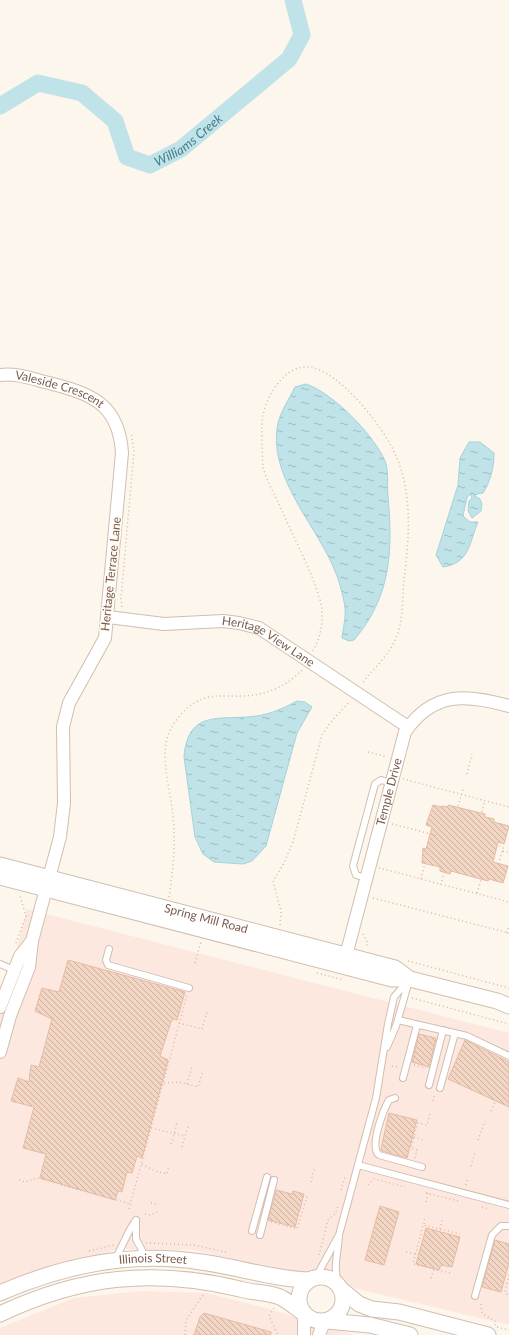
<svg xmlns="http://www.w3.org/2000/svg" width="509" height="1335" font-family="Lato,sans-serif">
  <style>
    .commercial { fill: #fde8e0 }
    .water { fill: url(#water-ripples); stroke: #a5d3da }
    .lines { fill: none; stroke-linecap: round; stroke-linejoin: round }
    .river { stroke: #bfe3e8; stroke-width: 17 }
    .building { fill: url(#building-back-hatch); stroke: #e6bba3 }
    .service-casing { stroke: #d1beb0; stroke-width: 8 }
    .minor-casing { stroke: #d1beb0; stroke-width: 14 }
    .tertiary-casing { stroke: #d1beb0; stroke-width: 17 }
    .path { stroke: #d9b8a5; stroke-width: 1.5; stroke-dasharray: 1 3; stroke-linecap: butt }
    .service { stroke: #fff; stroke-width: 6 }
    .minor { stroke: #fff; stroke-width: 12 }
    .tertiary { stroke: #fff; stroke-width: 15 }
    .labels { text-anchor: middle; stroke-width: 3.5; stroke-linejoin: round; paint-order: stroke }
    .street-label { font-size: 12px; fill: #7a5c4d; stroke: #fffaf3 }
    .water-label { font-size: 13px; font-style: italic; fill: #437c86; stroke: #fffaf3 }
  </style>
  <defs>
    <pattern id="water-ripples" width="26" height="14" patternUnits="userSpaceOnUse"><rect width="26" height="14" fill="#bfe3e8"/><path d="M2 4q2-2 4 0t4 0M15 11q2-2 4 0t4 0" fill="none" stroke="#a0bbbe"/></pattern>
    <pattern id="building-back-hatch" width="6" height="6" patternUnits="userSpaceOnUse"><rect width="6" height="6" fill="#f3d5c3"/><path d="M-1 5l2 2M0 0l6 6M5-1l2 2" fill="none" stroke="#cab0a1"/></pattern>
  </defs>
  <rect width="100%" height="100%" fill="#fdf6ec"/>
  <path class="commercial" d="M27,909L509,1033V1325L194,1250L118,1249L62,1264L0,1290V1013Z
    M142,1291L207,1293L266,1308L355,1335H0V1328L74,1298Z"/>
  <path class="water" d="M306,384C333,393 374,435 385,461C389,471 387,486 388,497C393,551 391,597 354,640L349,641L342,638C343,628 346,618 345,608C343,593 338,577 332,564C313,522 267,473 278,423C281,411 289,399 295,387Z
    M469,442H480L494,453C494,466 491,481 483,493L477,494L475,496L480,499L482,504L481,511L472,518L468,511L469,501L472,498L471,494L467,497L463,516L470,522H478C469,543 470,563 443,567L436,555L458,485L460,458Z
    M297,701L305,702L312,707L297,733L266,846L252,861L243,864L214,862L203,854L195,837L184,757C188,708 221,721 256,716C271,714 284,708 297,701Z"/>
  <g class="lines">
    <path class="river" id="s1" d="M0,106L38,83L82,93L115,121L127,157L150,165L181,149L289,59L302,35L293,0"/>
  </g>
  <path class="building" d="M433,805L441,807L442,806L448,807V805L485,814V817L494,819V822L509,826L504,844L498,842L493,862L508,866L503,883L489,879L488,881L451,871L450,874L440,871V867L422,863L423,848L426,849L432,827L426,825Z
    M68,960L185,992L177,1020L173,1019L171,1022L160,1056L168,1060L142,1158L137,1156L132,1173L127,1172L122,1192L118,1191L115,1200L40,1178L46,1154L23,1148L34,1107L11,1101L18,1078L29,1082L31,1065L39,1067L52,1019L35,1011L42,988L59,992Z
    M419,1034L436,1038L429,1067L412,1062Z
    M465,1040L509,1062V1107L448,1079Z
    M389,1113L417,1120L407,1158L382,1151L381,1149Z
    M276,1190L292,1194L293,1191L304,1194L295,1227L268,1220Z
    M380,1206L399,1212L384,1265L365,1260Z
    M426,1228L460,1237L452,1267L441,1265L439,1270L416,1264Z
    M495,1240L509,1244V1263L501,1292L482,1287Z
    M204,1313L271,1332V1335H194L200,1317Z"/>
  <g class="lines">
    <defs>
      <path id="service" d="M366,878L356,875L353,866L375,784L381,780L391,783
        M109,949L106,960L108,965L189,988
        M0,964L14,970
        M398,1020L467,1036L509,1056
        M387,1047L396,1026L409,981
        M403,1078L417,1025
        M429,1085L443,1030
        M440,1088L455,1033
        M395,1098L389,1100C383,1111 369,1147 379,1155L422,1167
        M358,1165L509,1205
        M136,1220V1239L146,1258
        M252,1231L267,1177
        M260,1235L274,1180
        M115,1259C123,1246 127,1232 136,1220
        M316,1277L339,1235
        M338,1285C333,1264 338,1255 339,1235L376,1098L388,1024L394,997L408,981
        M475,1296L492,1235L501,1226H509"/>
      <g id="minor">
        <path id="s2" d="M0,375C15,373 30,378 45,382C89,393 119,402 122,453L105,638L69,703L63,727L64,803L60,837L32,941L29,967L10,1016L0,1052"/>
        <path id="s3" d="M108,617L164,624L223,621L239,623L259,628L408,727"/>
        <path id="s4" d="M344,963L405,732C433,691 466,694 509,706"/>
        <path d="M0,1007L20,956L32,941"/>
        <path d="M304,1314V1335"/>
        <path d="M319,1335L324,1322"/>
      </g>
      <g id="tertiary">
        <path id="s5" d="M0,865L395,968L410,979"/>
        <path d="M0,877L392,979H410L497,1001L509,1006"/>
        <circle cx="321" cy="1299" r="22"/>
        <path d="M342,1290L359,1304L372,1309L399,1312L488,1335"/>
        <path id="s6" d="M0,1293C64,1265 131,1251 201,1262C238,1267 272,1279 309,1280"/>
        <path d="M0,1314C80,1276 154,1268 240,1289C253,1293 270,1292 282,1298C289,1302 295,1307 302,1312"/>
        <path d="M327,1321L370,1325L410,1335"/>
      </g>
    </defs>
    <use href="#service" class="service-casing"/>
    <use href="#minor" class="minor-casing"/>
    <use href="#tertiary" class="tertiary-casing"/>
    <path class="path" d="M122,607L121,599L134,451L131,432
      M313,651C321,636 324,620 321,603C311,568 292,535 278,502C273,491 265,478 263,466C262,455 261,425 263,415C267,395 285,365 308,367C339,369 385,429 396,456C413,494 409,540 404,580C402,599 404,622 395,640C388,657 372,669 362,684
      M368,752L387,757
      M467,774L472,754
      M403,779L509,807
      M458,806L464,787
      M482,812L485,801
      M392,824L438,836
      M499,846L503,848L499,863
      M503,851L509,853
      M379,868L509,902
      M421,879L425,864
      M441,885L444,873
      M477,893L481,880
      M169,897C173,870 176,843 173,816C171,794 162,764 166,743C169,728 179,714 190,706C209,692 221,697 243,696C266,695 286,687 302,670
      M373,898L509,933
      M280,925L281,911L273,881L283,865L293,842L322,735L330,723L350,701
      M507,933L509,925
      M363,934L368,943L366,947
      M16,943L26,916L20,896
      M408,961L509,988
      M195,963L201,942
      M317,973L344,980
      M412,998L509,1024
      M179,1023L202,1029L207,1012
      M414,1065L426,1068
      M392,1066L398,1067
      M164,1083L179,1082L198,1087L203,1071
      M187,1084L192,1067
      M433,1101L435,1094
      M491,1111L495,1102
      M151,1128L185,1136
      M414,1137L423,1140
      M478,1140L485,1121
      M171,1144L177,1123
      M182,1147L188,1126
      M415,1158L417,1150L411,1148L418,1123L427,1125L430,1114
      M142,1164L155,1171L167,1174L169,1166
      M471,1166L475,1152
      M19,1180L25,1182L38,1178L83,1191
      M311,1182L314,1169
      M368,1185L374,1179L405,1187
      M466,1185L468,1178
      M341,1190L345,1177
      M426,1193L458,1201
      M116,1200L130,1204
      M426,1202L428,1193
      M151,1203L159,1205
      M482,1207L488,1209
      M129,1209L187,995
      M145,1214L150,1215L157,1212
      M271,1222L297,1229L307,1196
      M424,1224L425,1216
      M440,1229L442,1220
      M146,1243L195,1245L229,1253
      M89,1251L114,1245
      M406,1252L416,1254
      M319,1255L328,1220L336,1213L338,1205
      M450,1273L413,1264L423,1225L460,1234
      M509,1275L505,1292L509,1296
      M431,1278L434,1269
      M481,1304L482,1313L496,1322L495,1325
      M274,1308L269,1316L278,1335
      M497,1327L509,1330
      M185,1335L186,1320L203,1295"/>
    <use href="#service" class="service"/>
    <use href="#minor" class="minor"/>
    <use href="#tertiary" class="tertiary"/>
  </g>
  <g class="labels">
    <g class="street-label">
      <text dy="4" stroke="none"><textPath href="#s2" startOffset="62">Valeside Crescent</textPath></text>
      <text transform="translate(111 574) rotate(-84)" y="4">Heritage Terrace Lane</text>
      <text dy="4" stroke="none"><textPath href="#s3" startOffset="166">Heritage View Lane</textPath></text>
      <text dy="4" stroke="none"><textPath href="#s4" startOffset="177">Temple Drive</textPath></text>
      <text dy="4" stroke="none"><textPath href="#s5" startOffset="213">Spring Mill Road</textPath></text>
      <text dy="4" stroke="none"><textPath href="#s6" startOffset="158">Illinois Street</textPath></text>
    </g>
    <g class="water-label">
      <text dy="5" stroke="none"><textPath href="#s1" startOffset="241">Williams Creek</textPath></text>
    </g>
  </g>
</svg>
